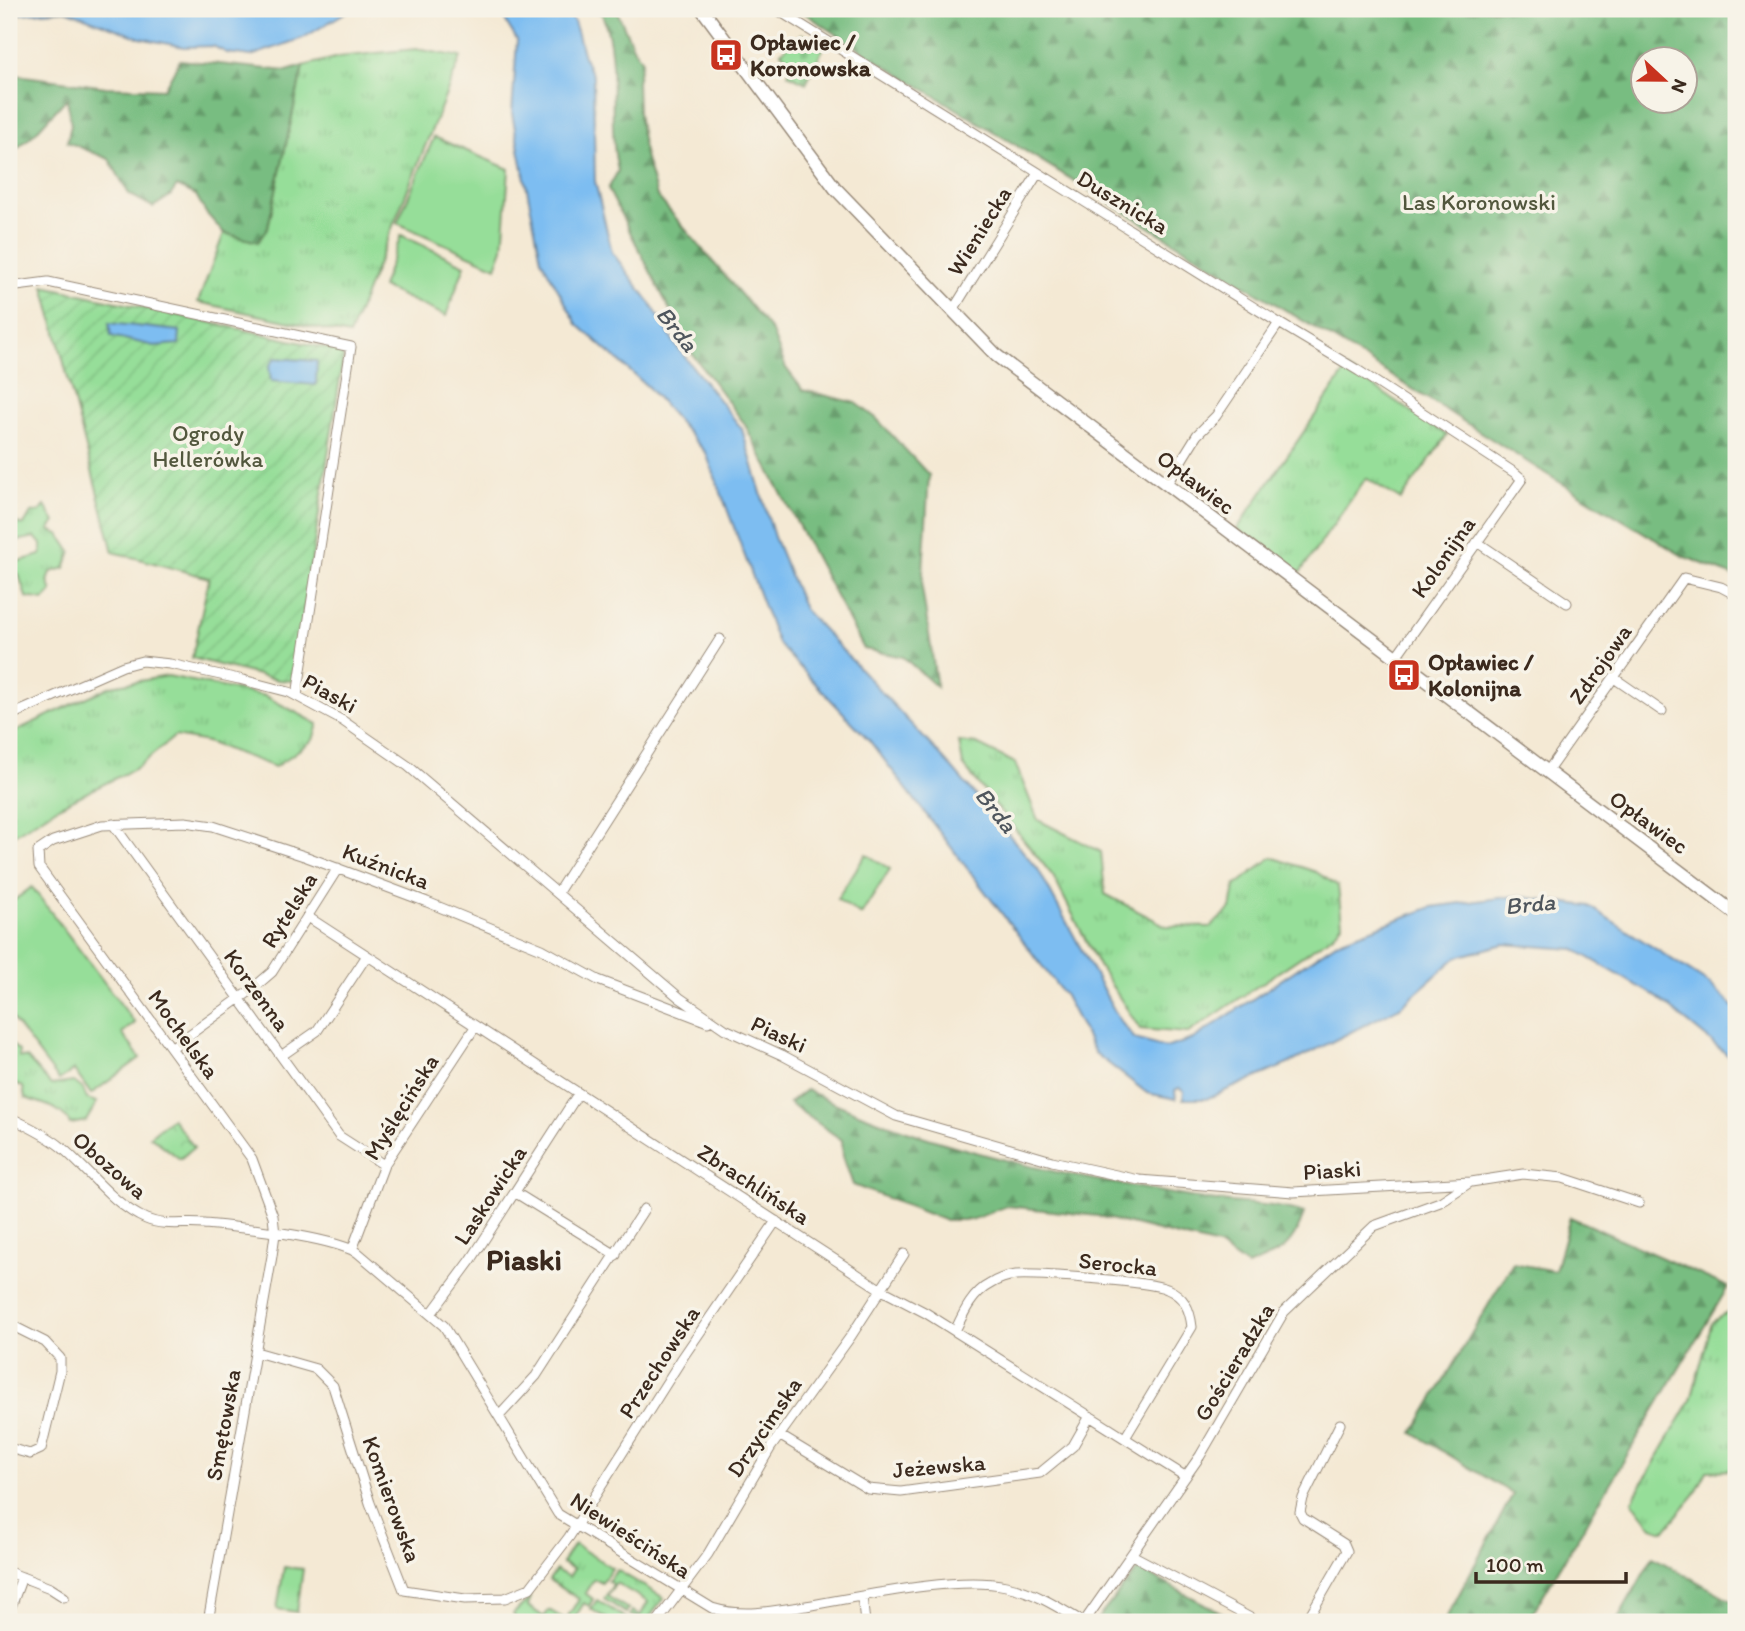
<svg xmlns="http://www.w3.org/2000/svg" width="1745" height="1631" font-family="Itim,sans-serif">
  <style>
    .grass { fill: url(#grass-tufts); stroke: #68845c; stroke-width: 2 }
    .forest { fill: url(#forest-firs); stroke: #5a7450; stroke-width: 2; fill-rule: evenodd }
    .cemetery { fill: url(#cemetery-stones); stroke: #68845c; stroke-width: 2 }
    .park { fill: url(#park-crowns); stroke: #68845c; stroke-width: 2 }
    .garden { fill: url(#garden-furrows); stroke: #68845c; stroke-width: 2 }
    .pitch { fill: #96de99; stroke: #68845c; stroke-width: 2 }
    .water { fill: #7dbdf1; stroke: #5c7488; stroke-width: 2 }
    .lines { fill: none; stroke-linecap: round; stroke-linejoin: round }
    .street-casing { stroke: #988a79; stroke-width: 11 }
    .secondary-casing { stroke: #988a79; stroke-width: 15 }
    .street { stroke: #fff; stroke-width: 9 }
    .secondary { stroke: #fff; stroke-width: 12 }
    .labels { text-anchor: middle; stroke-width: 7; stroke-linejoin: round; paint-order: stroke }
    .poi-label { font-size: 23px; font-weight: bold; fill: #3b2a1e; stroke: #f7f3e8; text-anchor: start }
    .street-label { font-size: 23px; fill: #3b2a1e; stroke: #f7f3e8 }
    .park-label { font-size: 23px; fill: #52573d; stroke: #f7f3e8 }
    .water-label { font-size: 24px; font-style: italic; fill: #4f565d; stroke: #f7f3e8 }
    .district-label { font-size: 30px; font-weight: bold; fill: #3b2a1e; stroke: #f7f3e8 }
  </style>
  <defs>
    <pattern id="grass-tufts" width="24" height="20" patternUnits="userSpaceOnUse" patternTransform="scale(1.75)"><rect width="24" height="20" fill="#96de99"/><path d="M3 7l-1-3M5 7V3M7 7l1-3M15 17l-1-3M17 17v-4M19 17l1-3" fill="none" stroke="#82bf83"/></pattern>
    <pattern id="forest-firs" width="22" height="20" patternUnits="userSpaceOnUse" patternTransform="scale(1.75)"><rect width="22" height="20" fill="#78bd81"/><path d="M5 1l3.5 6h-7zM16 11l3.5 6h-7z" fill="#649a69"/></pattern>
    <pattern id="cemetery-stones" width="16" height="16" patternUnits="userSpaceOnUse" patternTransform="scale(1.75)"><rect width="16" height="16" fill="#96de99"/><path d="M2 7V4a2 2 0 0 1 4 0v3zM10 15v-3a2 2 0 0 1 4 0v3z" fill="#82bf83"/></pattern>
    <pattern id="park-crowns" width="20" height="18" patternUnits="userSpaceOnUse" patternTransform="scale(1.75)"><rect width="20" height="18" fill="#96de99"/><path d="M2 6a3 3 0 1 1 6 0M12 15a3 3 0 1 1 6 0" fill="none" stroke="#82bf83"/></pattern>
    <pattern id="garden-furrows" width="10" height="10" patternUnits="userSpaceOnUse" patternTransform="scale(1.75)"><rect width="10" height="10" fill="#96de99"/><path d="M-1 1l2-2M0 10L10 0M9 11l2-2" fill="none" stroke="#82bf83"/></pattern>
  </defs>
  <rect width="100%" height="100%" fill="#f7f3e8"/>
  <filter id="ink" filterUnits="userSpaceOnUse"><feTurbulence type="fractalNoise" baseFrequency=".0143" numOctaves="2"/><feDisplacementMap in="SourceGraphic" scale="14" xChannelSelector="R" yChannelSelector="G"/><feConvolveMatrix kernelMatrix="1 2 1 2 8 2 1 2 1" color-interpolation-filters="sRGB"/></filter>
  <filter id="wash" filterUnits="userSpaceOnUse"><feTurbulence type="fractalNoise" baseFrequency=".00686" numOctaves="4" result="noise"/><feDisplacementMap in="SourceGraphic" scale="28" xChannelSelector="R" yChannelSelector="G"/><feGaussianBlur stdDeviation="1.57" result="paint"/><feColorMatrix in="noise" values="0 0 0 0 0 0 0 0 0 0 0 0 0 0 0 0 0 1.4 0 .05"/><feComposite in="paint" operator="in"/></filter>
  <g filter="url(#wash)">
    <rect width="100%" height="100%" fill="#f4e9d4"/>
    <path class="grass" d="M416,49L461,57L349,335L198,302L224,233L258,241L268,227L303,66L339,57Z
      M1347,369L1447,435L1401,500L1366,478L1299,574L1237,529Z
      M45,506L55,522L49,530L59,534L71,552L65,568L51,572L48,582L52,591L44,600L26,597L19,575L12,567L16,562L41,555V544L35,537L17,541L11,536L17,523L24,525L31,513L40,512Z
      M168,676L265,696L318,724L313,740L275,767L207,742L175,736L138,767L58,807L9,838V734L111,686Z
      M959,742L977,744L1015,763L1038,820L1101,852L1105,894L1166,926L1210,927L1231,909L1235,886L1272,857L1316,872L1338,886L1342,924L1332,936L1188,1033L1140,1029L1099,966L1053,876L963,765Z
      M11,1044L19,1051V1057L27,1058L51,1085L74,1082L83,1089L87,1099L97,1102L86,1121L70,1124C62,1107 42,1104 25,1098L23,1087L10,1081Z
      M1736,1307V1470L1707,1471L1695,1494L1664,1531L1652,1527L1632,1501L1691,1400L1712,1322Z
      M574,1544L612,1568L602,1583L594,1579L585,1593L593,1599L589,1606L584,1603L574,1619L568,1616L579,1599L549,1580L556,1570L569,1577L574,1569L562,1563Z
      M617,1570L664,1598L646,1622L630,1615L632,1611L640,1616L648,1602L616,1583L607,1596L628,1609L626,1613L604,1599L613,1585L608,1581Z
      M531,1597L528,1606L544,1617L549,1610L570,1622H517L513,1614Z
      M597,1600L632,1622H612L591,1609Z"/>
    <path class="forest" d="M592,9H616L633,47L642,61L637,81L638,113L644,152L657,196L771,330L786,368L803,390L856,403L876,418L929,475L922,588L937,687L903,657L864,649L744,423L693,355L608,189L618,171C606,119 621,60 602,14Z
      M798,9H1736V577L1683,556L1548,475L1359,355L878,61ZM1644,60H1686V102H1644Z
      M180,60L287,71L303,66L268,227L258,242L224,233L206,213L196,195L177,186L170,196L153,207L129,194L109,159L67,142L71,125L67,98L34,134L9,155V74L106,87L164,89Z
      M806,1090C912,1141 1030,1170 1147,1189C1167,1193 1188,1197 1209,1200C1241,1204 1274,1203 1304,1213C1293,1249 1280,1253 1247,1266L1218,1246L1098,1216L1007,1206L971,1220H944L853,1185L843,1156L842,1140L789,1103Z
      M1570,1217L1728,1287L1527,1622H1444L1513,1494L1413,1433L1513,1263L1555,1271Z
      M1653,1557L1736,1603V1622H1616Z
      M1138,1569L1239,1622H1095Z"/>
    <path class="cemetery" d="M802,34L824,47L806,83L788,74L793,63L781,52Z"/>
    <path class="park" d="M172,1118L194,1147L180,1159L150,1136Z"/>
    <path class="garden" d="M44,286L344,352L293,681L278,680L192,658L209,578L113,552Z"/>
    <path class="pitch" d="M434,137L509,169L503,248L496,267L397,223Z
      M401,235L465,265L446,316L382,287Z
      M866,854L890,869L861,915L837,899Z
      M32,887L135,1023L122,1033L140,1058L91,1094L74,1070L59,1080L9,1014V904Z
      M284,1567L303,1569L297,1612L277,1609Z"/>
    <path class="water" d="M9,9H351L303,38L251,56L227,53L213,46L184,47L140,38L66,10L9,15Z
      M498,9H568C581,30 579,55 593,76L595,181L612,252L651,304L677,347L742,429L774,537L804,609L953,769L1038,869L1120,1021L1135,1039L1165,1048L1193,1039L1339,941L1432,907L1515,896L1589,906L1710,984L1736,1009V1062L1658,998L1574,949L1504,944L1457,957L1400,1007L1290,1063L1206,1099H1183L1184,1091L1179,1088L1175,1090L1176,1099L1147,1093L1095,1053L1065,996L869,740L778,644L706,453L648,387L577,324L541,259L512,114L517,40Z
      M109,323L180,331L179,344L154,346L111,336Z
      M275,358L317,361L316,385L271,381L269,367Z"/>
  </g>
  <g filter="url(#ink)">
    <g class="lines">
      <defs>
        <path id="street" d="M776,9L1279,323
          M9,287L48,282L351,347L297,696
          M953,310L1038,173
          M1166,485L1197,435L1216,416L1279,323L1359,371L1515,473L1522,479L1395,658
          M1477,542L1567,603
          M1614,678L1662,711
          M9,716L123,666L142,661L170,664L239,679L289,692L343,721L408,766L680,998L725,1029L782,1055L896,1116L1052,1161L1139,1180L1293,1192L1471,1182L1523,1174L1563,1178L1639,1203
          M1547,772L1684,578L1721,587L1736,595
          M113,824L339,1136L384,1165
          M558,892L720,639
          M308,917L880,1289L926,1313L1183,1475
          M171,1048L250,991L272,972L338,868
          M281,1056L317,1031L366,957
          M9,1117C27,1126 45,1134 60,1146C88,1169 113,1205 146,1219C165,1227 184,1222 204,1224C245,1228 321,1235 357,1252L444,1326L558,1514L712,1608C744,1618 773,1611 806,1606C859,1597 956,1575 1006,1586C1035,1592 1058,1607 1083,1622
          M516,1193L616,1255
          M352,1250L384,1165L475,1027
          M431,1314L471,1260L578,1094
          M9,1324L45,1342L60,1358V1371L41,1449L30,1454L9,1448
          M955,1331C963,1314 972,1293 990,1284C998,1279 1007,1276 1016,1275C1038,1274 1150,1281 1167,1289C1184,1296 1190,1309 1192,1327L1125,1438
          M256,1352L316,1369L333,1386L370,1503L404,1590L465,1599L505,1598L530,1588L569,1537L683,1357L776,1221
          M500,1415L536,1376L644,1209
          M779,1435L868,1489L901,1492L1040,1473L1073,1446L1090,1416
          M1132,1555L1258,1622
          M9,1572L50,1588L64,1597
          M862,1597L865,1622
          M9,1612L22,1577
          M208,1622L272,1256L275,1234L273,1216L252,1159L39,867L38,851L53,841L102,825L185,822L213,826L307,857L427,902L542,949L598,980L708,1022
          M657,1622L708,1554L771,1447L851,1336L904,1254
          M1084,1622L1200,1456L1284,1312L1374,1226L1440,1202L1469,1183
          M1306,1622L1347,1551L1344,1544L1303,1518L1300,1512L1303,1498L1340,1424"/>
        <path id="secondary" d="M702,9L835,188L997,356L1736,914"/>
      </defs>
      <use href="#street" class="street-casing"/>
      <use href="#secondary" class="secondary-casing"/>
      <use href="#street" class="street"/>
      <use href="#secondary" class="secondary"/>
    </g>
  </g>
  <defs>
    <symbol id="bus-square" viewBox="-11 -11 22 22"><rect x="-9" y="-9" width="18" height="18" rx="4" fill="#c8321e" stroke="#f7f3e8"/><path d="M-5-6H5V4H4V6H2V4H-2V6H-4V4H-5ZM-3.5-4V0h7V-4ZM-3.5 1.2v1.5H-2V1.2ZM2 1.2v1.5H3.5V1.2Z" fill="#fff"/></symbol>
  </defs>
  <g fill-rule="evenodd">
    <use href="#bus-square" x="707" y="36" width="38" height="38"/>
    <use href="#bus-square" x="1385" y="656" width="38" height="38"/>
  </g>
  <g class="labels">
    <g class="poi-label">
      <text x="750" y="50">Opławiec /<tspan x="750" dy="26">Koronowska</tspan></text>
      <text x="1428" y="670">Opławiec /<tspan x="1428" dy="26">Kolonijna</tspan></text>
    </g>
    <g class="street-label">
      <text transform="translate(1123 202) rotate(31)" y="8">Dusznicka</text>
      <text transform="translate(979 231) rotate(-58)" y="8">Wieniecka</text>
      <text transform="translate(1196 482) rotate(37)" y="8">Opławiec</text>
      <text transform="translate(1443 557) rotate(-55)" y="8">Kolonijna</text>
      <text transform="translate(1600 664) rotate(-55)" y="8">Zdrojowa</text>
      <text transform="translate(330 693) rotate(29)" y="8">Piaski</text>
      <text transform="translate(1649 822) rotate(36)" y="8">Opławiec</text>
      <text transform="translate(386 866) rotate(21)" y="8">Kuźnicka</text>
      <text transform="translate(289 910) rotate(-58)" y="8">Rytelska</text>
      <text transform="translate(257 990) rotate(54)" y="8">Korzenna</text>
      <text transform="translate(184 1034) rotate(54)" y="8">Mochelska</text>
      <text transform="translate(779 1034) rotate(25)" y="8">Piaski</text>
      <text transform="translate(401 1107) rotate(-58)" y="8">Myślęcińska</text>
      <text transform="translate(110 1165) rotate(41)" y="8">Obozowa</text>
      <text transform="translate(1332 1170) rotate(-4)" y="8">Piaski</text>
      <text transform="translate(754 1184) rotate(33)" y="8">Zbrachlińska</text>
      <text transform="translate(490 1195) rotate(-57)" y="8">Laskowicka</text>
      <text transform="translate(1118 1264) rotate(6)" y="8">Serocka</text>
      <text transform="translate(659 1362) rotate(-57)" y="8">Przechowska</text>
      <text transform="translate(1234 1362) rotate(-59)" y="8">Gościeradzka</text>
      <text transform="translate(223 1425) rotate(-80)" y="8">Smętowska</text>
      <text transform="translate(764 1427) rotate(-56)" y="8">Drzycimska</text>
      <text transform="translate(939 1466) rotate(-5)" y="8">Jeżewska</text>
      <text transform="translate(392 1499) rotate(70)" y="8">Komierowska</text>
      <text transform="translate(631 1535) rotate(33)" y="8">Niewieścińska</text>
    </g>
    <g class="park-label">
      <text x="1479" y="210">Las Koronowski</text>
      <text x="208" y="441">Ogrody<tspan x="208" dy="26">Hellerówka</tspan></text>
    </g>
    <g class="water-label">
      <text transform="translate(677 329) rotate(51)" y="8">Brda</text>
      <text transform="translate(996 810) rotate(51)" y="8">Brda</text>
      <text transform="translate(1530 904) rotate(-6)" y="8">Brda</text>
    </g>
    <g class="district-label">
      <text x="524" y="1270">Piaski</text>
    </g>
  </g>
  <rect width="1745" height="1631" fill="none" stroke="#f7f3e8" stroke-width="35"/>
  <g transform="translate(1664 80) rotate(112)"><circle r="33" fill="#f7f3e8" stroke="#aca397" stroke-width="2"/>
  <path d="M0-5L12 26L0 18L-12 26Z" fill="#c8321e"/>
  <text y="-10" font-size="19" font-weight="bold" text-anchor="middle" fill="#3b2a1e">N</text>
  </g>
  <path d="M1476 1572v10h150v-10" fill="none" stroke="#3b2a1e" stroke-width="3.5"/>
  <text x="1486" y="1572" font-size="21" fill="#3b2a1e" stroke="#f7f3e8" stroke-width="5" paint-order="stroke">100 m</text>
</svg>
